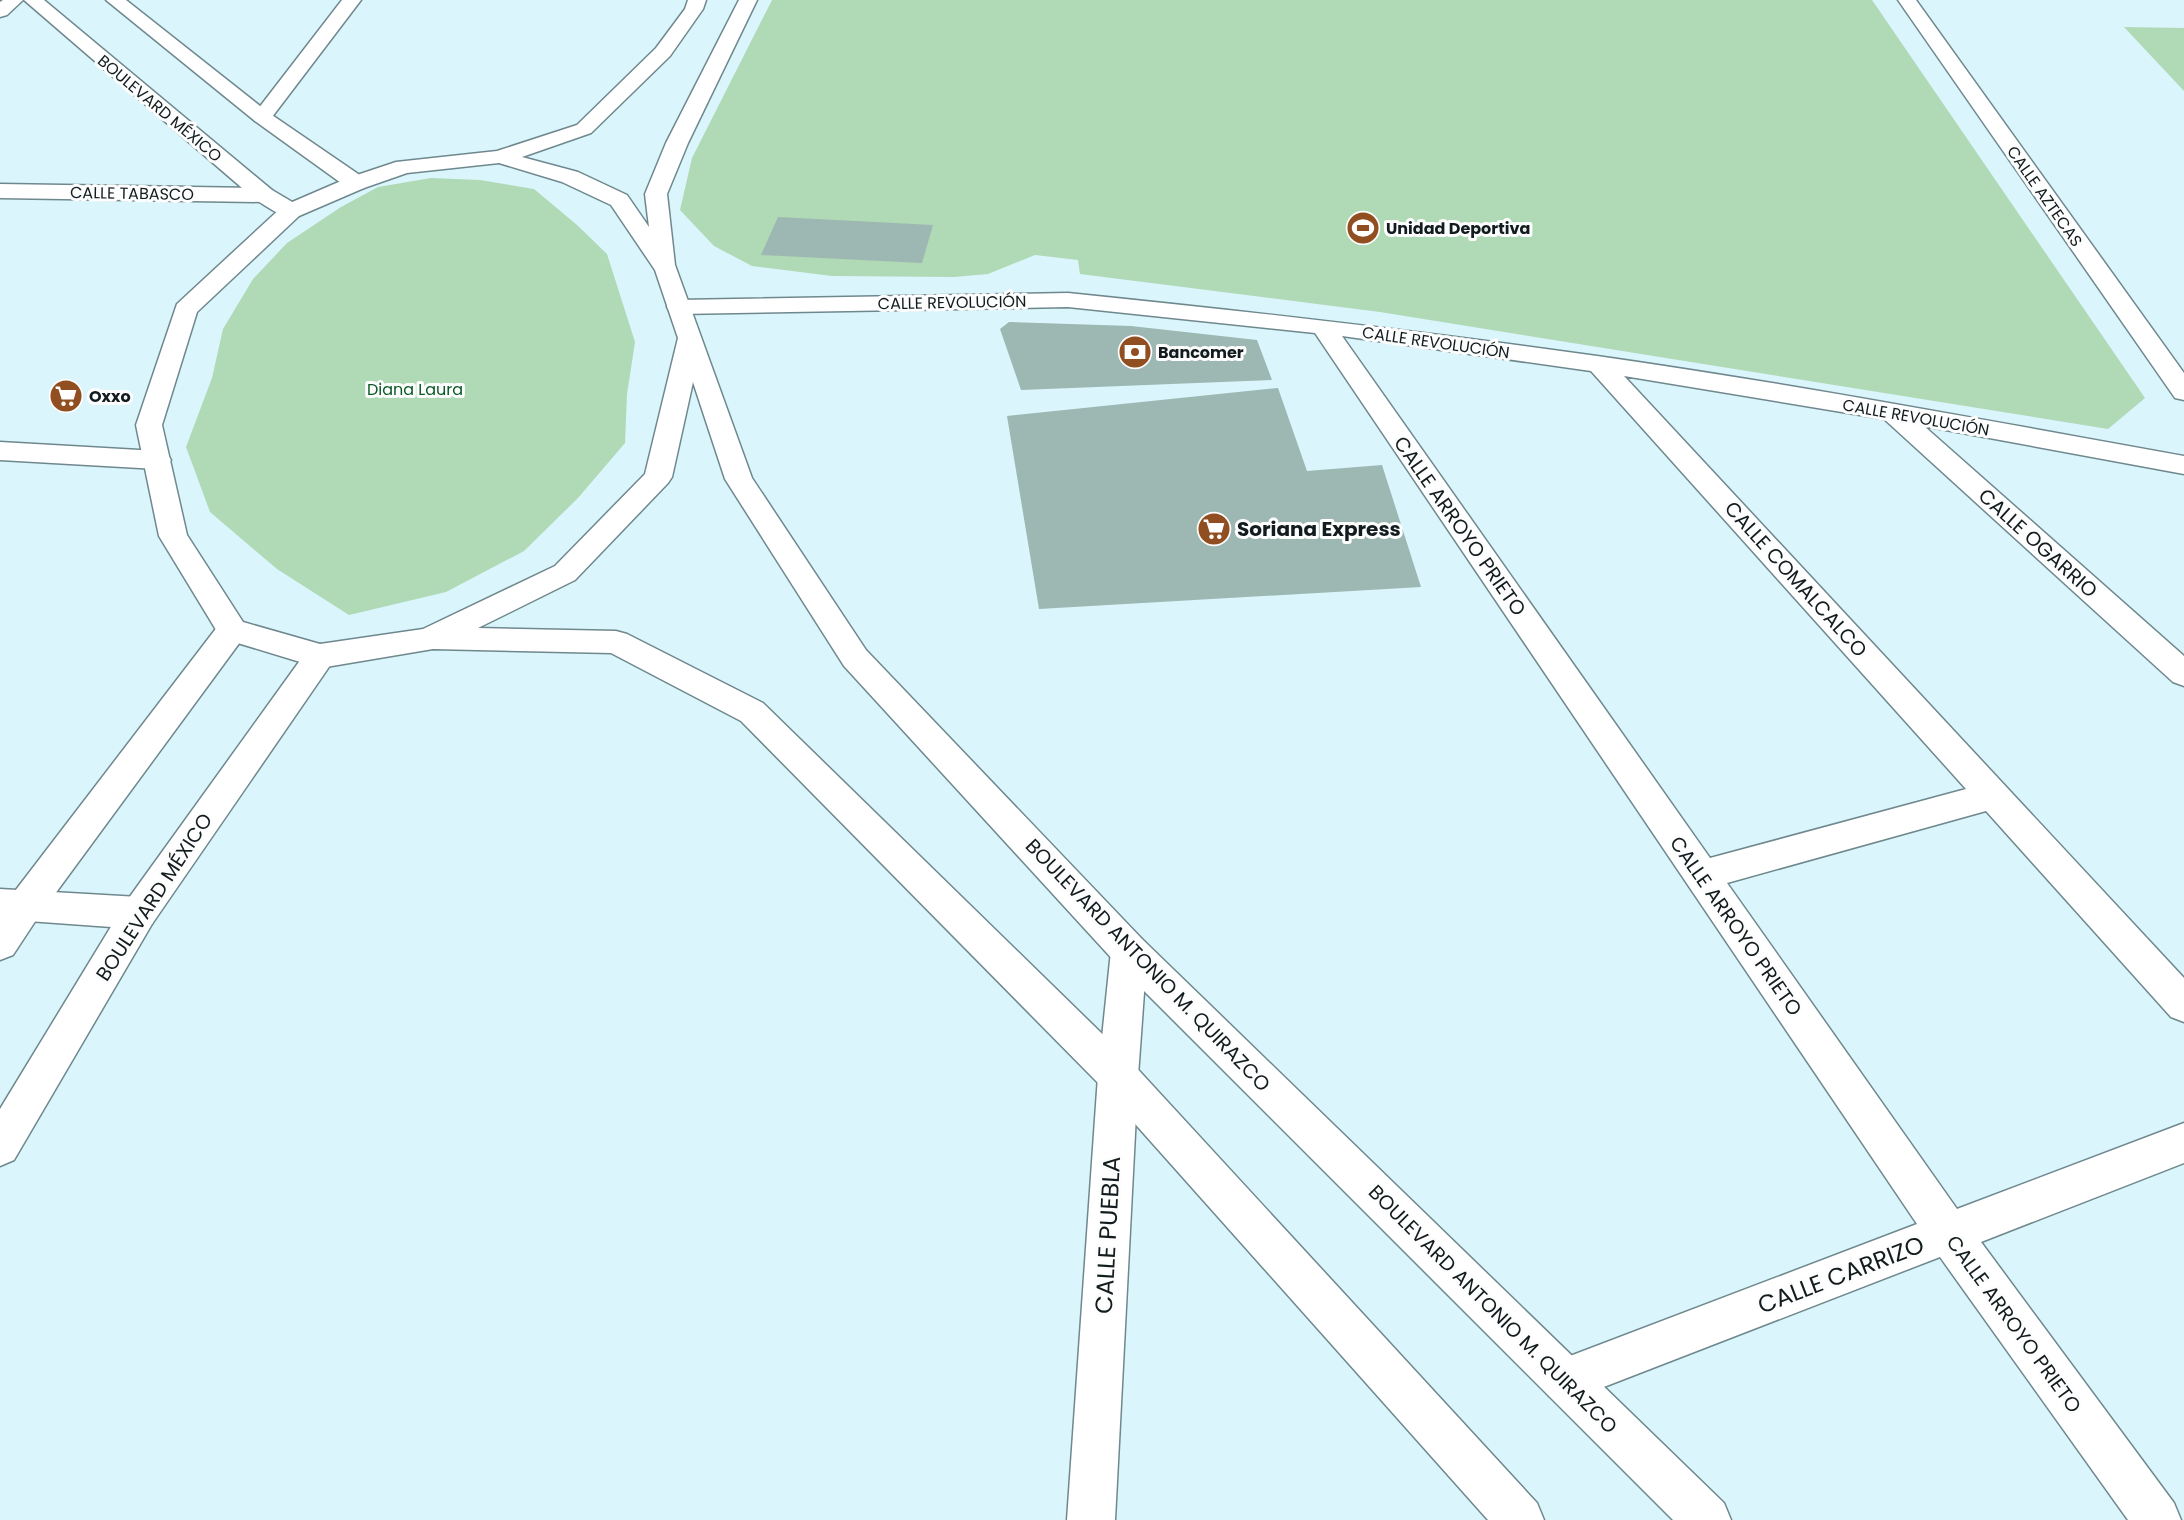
<svg xmlns="http://www.w3.org/2000/svg" width="2184" height="1520" font-family="Poppins,sans-serif">
  <style>
    .green { fill: #b0d9b6 }
    .building { fill: #9db7b2 }
    .lines { fill: none; stroke-linecap: round; stroke-linejoin: round }
    .minor-casing { stroke: #6f888e; stroke-width: 3 }
    .tertiary-casing { stroke: #6f888e; stroke-width: 3 }
    .secondary-casing { stroke: #6f888e; stroke-width: 3 }
    .minor { fill: #fff; fill-rule: evenodd }
    .tertiary { fill: #fff; fill-rule: evenodd }
    .secondary { fill: #fff; fill-rule: evenodd }
    .labels { text-anchor: middle; stroke-width: 6; stroke-linejoin: round; paint-order: stroke }
    .far-street-label { font-size: 16px; fill: #121b1e; stroke: #fdfdfd }
    .far-poi-label { font-size: 16px; font-weight: bold; fill: #121b1e; stroke: #fdfdfd; text-anchor: start }
    .far-park-label { font-size: 16px; fill: #095826; stroke: #fdfdfd }
    .street-label { font-size: 20px; fill: #121b1e; stroke: #fdfdfd }
    .poi-label { font-size: 20px; font-weight: bold; fill: #121b1e; stroke: #fdfdfd; text-anchor: start }
    .near-street-label { font-size: 24px; fill: #121b1e; stroke: #fdfdfd }
  </style>
  <rect width="100%" height="100%" fill="#daf5fc"/>
  <path class="green" d="M772,0H1872L2145,398L2108,429L1380,312L1080,274L1078,260L1035,255L988,274L954,277L832,276L752,266L714,246L680,210L692,158Z
    M2124,27L2184,28V91Z
    M431,178L480,180L534,189L577,225L607,254L635,342L627,394L625,443L578,498L524,551L446,592L349,615L277,569L210,512L186,447L212,378L223,329L253,279L287,243L341,207L378,187Z"/>
  <path class="building" d="M778,217L933,225L922,263L761,255Z
    M1009,322L1131,326L1257,340L1272,380L1021,390L1000,329Z
    M1278,388L1307,471L1382,465L1421,587L1039,609L1007,416Z"/>
  <g class="lines">
    <defs>
      <path id="minor" d="M3,0H23L7,15L0,17V2Z
        M342,0H361L269,121L262,123L255,121L252,117L255,113Z
        M1898,0H1916L2184,373V400L2175,398Z
        M0,184L264,188L272,190L275,195L272,200L264,202L0,198Z
        M1068,293C1245,311 1421,331 1597,356C1794,384 1989,421 2184,456V474L1924,426L2184,656V686L2173,682L1884,419L1624,376L2184,978V1022L2171,1017L1986,811L1727,883L1957,1209L2184,1123V1163L1981,1242L2174,1503L2181,1520H2128L1940,1257L1565,1402L1549,1396L1543,1380L1549,1364L1917,1224L1315,333L1068,307L679,314L670,312L667,307L670,302L679,300ZM1342,336L1591,371L1966,789L1710,858Z
        M0,442L157,451L167,454L171,460L167,466L157,469L0,460Z
        M0,889L139,897L152,902L157,913L152,924L139,929L0,919Z
        M1129,935L1142,939L1147,951L1138,1076L1115,1520H1067L1098,1076L1111,951L1116,939Z"/>
      <path id="tertiary" d="M24,0H44L272,190L299,206L302,211L299,216C283,220 270,208 256,200Z
        M106,0H126L269,113L364,178L367,183L364,188L356,190L348,188L255,121Z
        M232,619L243,622L247,630L243,638L38,917L13,955L0,960V913L12,895L221,622Z
        M320,644L331,648L335,656L331,664L152,924L14,1160L0,1166V1109L126,902L309,648Z"/>
      <path id="secondary" d="M688,0H706L703,9L670,56L591,133L522,157L578,172L627,195L649,227L645,194L666,143L739,0H757L688,143L667,194L675,265L752,478L866,650L1142,939L1724,1503L1731,1520H1673L1116,963L844,666L725,479L693,382L672,477L668,483L575,580L478,628L616,631L627,634L763,703L1132,1063L1537,1503L1544,1520H1488L1104,1089L741,721L611,653L433,649L320,668L221,638L159,536L136,425L177,304L283,206L348,178L396,162L497,151L577,125L656,48L685,9ZM499,163L562,182L611,205L655,270L678,338L645,474L555,566L423,629L320,644L243,622L187,535L162,425L197,312L299,216L364,188L407,173Z"/>
    </defs>
    <use href="#minor" class="minor-casing"/>
    <use href="#tertiary" class="tertiary-casing"/>
    <use href="#secondary" class="secondary-casing"/>
    <use href="#minor" class="minor"/>
    <use href="#tertiary" class="tertiary"/>
    <use href="#secondary" class="secondary"/>
  </g>
  <defs>
    <symbol id="stadium-disc" viewBox="-11 -11 22 22"><circle r="9.5" fill="#914e20" stroke="#fdfdfd"/><path d="M0-5a6.5 5 0 1 0 0 10a6.5 5 0 1 0 0-10ZM-3.5-1.8h7v3.6h-7Z" fill="#fff"/></symbol>
    <symbol id="bank-disc" viewBox="-11 -11 22 22"><circle r="9.5" fill="#914e20" stroke="#fdfdfd"/><path d="M-6-4H6V4H-6ZM0-2.3a2.3 2.3 0 1 0 0 4.6a2.3 2.3 0 1 0 0-4.6Z" fill="#fff"/></symbol>
    <symbol id="supermarket-disc" viewBox="-11 -11 22 22"><circle r="9.5" fill="#914e20" stroke="#fdfdfd"/><path d="M-6-5.5h2.5l.6 2H6L4.5 2H-2.5L-4.4-4H-6ZM-1.5 3.2a1.3 1.3 0 1 0 .1 0ZM3 3.2a1.3 1.3 0 1 0 .1 0Z" fill="#fff"/></symbol>
  </defs>
  <g fill-rule="evenodd">
    <use href="#stadium-disc" x="1344" y="209" width="38" height="38"/>
    <use href="#bank-disc" x="1116" y="333" width="38" height="38"/>
    <use href="#supermarket-disc" x="47" y="377" width="38" height="38"/>
    <use href="#supermarket-disc" x="1195" y="510" width="38" height="38"/>
  </g>
  <g class="labels">
    <g class="far-street-label">
      <text transform="translate(160 108) rotate(40)" y="6">BOULEVARD MÉXICO</text>
      <text transform="translate(132 193) rotate(1)" y="6">CALLE TABASCO</text>
      <text transform="translate(2045 196) rotate(55)" y="6">CALLE AZTECAS</text>
      <text transform="translate(952 302) rotate(-1)" y="6">CALLE REVOLUCIÓN</text>
      <text transform="translate(1436 342) rotate(8)" y="6">CALLE REVOLUCIÓN</text>
      <text transform="translate(1916 417) rotate(10)" y="6">CALLE REVOLUCIÓN</text>
    </g>
    <g class="far-poi-label">
      <text x="1386" y="234">Unidad Deportiva</text>
      <text x="1158" y="358">Bancomer</text>
      <text x="89" y="402">Oxxo</text>
    </g>
    <g class="far-park-label">
      <text x="415" y="395">Diana Laura</text>
    </g>
    <g class="street-label">
      <text transform="translate(1460 526) rotate(55)" y="7">CALLE ARROYO PRIETO</text>
      <text transform="translate(2038 543) rotate(42)" y="7">CALLE OGARRIO</text>
      <text transform="translate(1796 579) rotate(48)" y="7">CALLE COMALCALCO</text>
      <text transform="translate(154 897) rotate(-57)" y="7">BOULEVARD MÉXICO</text>
      <text transform="translate(1736 926) rotate(55)" y="7">CALLE ARROYO PRIETO</text>
      <text transform="translate(1148 965) rotate(46)" y="7">BOULEVARD ANTONIO M. QUIRAZCO</text>
      <text transform="translate(1493 1309) rotate(45)" y="7">BOULEVARD ANTONIO M. QUIRAZCO</text>
      <text transform="translate(2014 1324) rotate(54)" y="7">CALLE ARROYO PRIETO</text>
    </g>
    <g class="poi-label">
      <text x="1237" y="536">Soriana Express</text>
    </g>
    <g class="near-street-label">
      <text transform="translate(1108 1235) rotate(-87)" y="8">CALLE PUEBLA</text>
      <text transform="translate(1841 1275) rotate(-21)" y="8">CALLE CARRIZO</text>
    </g>
  </g>
</svg>
